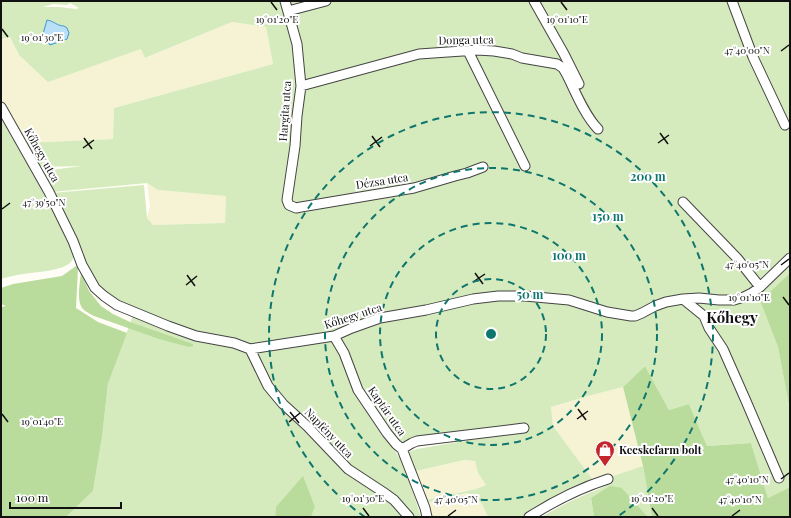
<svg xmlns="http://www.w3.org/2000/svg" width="791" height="518" font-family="'Playfair Display',serif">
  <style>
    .farmland { fill: #f6f3d4 }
    .green { fill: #d5ebbd; fill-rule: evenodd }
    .forest { fill: #b9dc9c }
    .water { fill: #b9e0f7; stroke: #3f96cf }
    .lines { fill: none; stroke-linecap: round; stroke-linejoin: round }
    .minor-casing { stroke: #444; stroke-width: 11 }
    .minor { stroke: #fff; stroke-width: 9 }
    .ticks { fill: none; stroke: #111; stroke-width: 1.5 }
    .ring { fill: none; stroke: #0f766e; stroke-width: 2; stroke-dasharray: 7 5 }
    .labels { text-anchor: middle; stroke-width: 4; stroke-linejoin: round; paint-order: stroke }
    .street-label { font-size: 11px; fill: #111; stroke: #fff }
    .poi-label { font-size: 11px; font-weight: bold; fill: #111; stroke: #fff; text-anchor: start }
    .district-label { font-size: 15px; font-weight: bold; fill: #111; stroke: #fff }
    .ticks-label { font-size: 10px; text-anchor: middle; fill: #111; stroke: #fff; stroke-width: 4; stroke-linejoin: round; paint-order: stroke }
    .centre { fill: #0f766e; stroke: #fff; stroke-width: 2 }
    .ring-label { font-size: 12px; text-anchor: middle; font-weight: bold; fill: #0f766e; stroke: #fff; stroke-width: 4; stroke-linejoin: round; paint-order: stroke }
  </style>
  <rect width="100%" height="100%" fill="#fffdf5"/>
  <path class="farmland" d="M232,22L266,27L273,64L114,108L113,139L23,143L1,103V39L10,37L19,55L109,60L141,49L146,58Z
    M147,183L158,190L226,195L225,223L152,225L147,218L150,206Z
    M623,387L643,466L607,478L596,484L553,426L551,407L588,396Z
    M464,460L475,461L478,473L486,485L476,489L422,501L412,472Z
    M467,493L474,496L482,504L488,517H430L426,503Z"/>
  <path class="green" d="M1,1H790V273L760,301L778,347L790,411V487L768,498L751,443L707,446L689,404L669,410L645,366L623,387L588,396L551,407L553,426L596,484L534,517H488L482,504L474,496L467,493L426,503L422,501L476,489L486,485L478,473L475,461L464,460L412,472L406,456L408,452L417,449L529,430L528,427L394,448L398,456L402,459L421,517H311L315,507H276L275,517H66L93,491L102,437L108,384L133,315L108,296L91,277L52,193L144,185L147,218L153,225L225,223L226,196L158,190L147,183L52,192L43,176L45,172L51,170L82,166L41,167L23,143L113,139L114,108L273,64L266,27L232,22L145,58L141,49L48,82L19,55L10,37L1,39ZM70,3L79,8L76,9L59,7H43L53,4L67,5Z
    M1,117L42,187L72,247C73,252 75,257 71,262C63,271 35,272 23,274C15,275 8,277 1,279Z
    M643,466L652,517H648L622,488L591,498L594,517H541C554,510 566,503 580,497C590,492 599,490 609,484L607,478Z"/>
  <path class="forest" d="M76,266L78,268L76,308L98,322L127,333L108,384L102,437L93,491L66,517H1V307L6,306L1,304V288L13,284L62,276Z
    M81,273L89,291L101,306L113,314L130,322L193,344V346L189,347L159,339L94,316C89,313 83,311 81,306C77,299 80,282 81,273Z
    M790,273V411L778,347L760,301Z
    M645,366L669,410L689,404L707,446L751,443L768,498L790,487V517H652L643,466L623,387Z
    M303,476L315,507L311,517H275L276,507Z
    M610,486L622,488L648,517H594L591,498Z"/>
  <path class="water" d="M47,20C54,21 57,26 64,26L67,28L69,33L67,39L50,45L43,34Z"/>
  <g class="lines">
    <defs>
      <path id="minor" d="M285,1L297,44L301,86L297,116L295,146L287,200L289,205L296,208L301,207L414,188L455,176L467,173L483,167
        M534,1L564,54L579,84
        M732,1L753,57L785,125
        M288,11L326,1
        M468,51L525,166
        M301,86L419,54L477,50L494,51L512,54L522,58L557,64L563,68L567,75C575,91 585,116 598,129
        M1,107L49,192L73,241L82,265L95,288L104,296L117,305L168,326L196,336L234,343L250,349L334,336L352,328L380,318L426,310L473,299L498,296H525L569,300L607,312L631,316H635L642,313L655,306L666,302L683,299L699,298L719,300H734L744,297L752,293L760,287L790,258
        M683,202L737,258L760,287
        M683,299L704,316L709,328L723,349L746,401L779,478
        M334,336L344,353L358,390L387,433L396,444L402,449L425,508L427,517
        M250,349L268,386L283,404L307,426L348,469L383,492L394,500L409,517
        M402,449L412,443L417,441L524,428
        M529,517C554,501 580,488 608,479"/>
    </defs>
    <use href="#minor" class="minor-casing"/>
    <use href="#minor" class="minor"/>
  </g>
  <path class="ticks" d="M271,2L277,10M561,2L567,10M2,29L8,37M781,51L789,45M660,133L668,144M372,136L380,147M84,138L92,149M658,143L669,135M370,146L382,137M83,148L94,140M2,209L10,203M781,265L789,259M475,273L483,284M187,275L195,286M473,282L485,274M186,285L197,276M783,297L789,305M578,409L586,420M290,412L299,423M2,414L8,422M577,419L588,411M289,422L300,413M781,479L789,473M363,508L369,516M652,508L658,516M448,516L456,510M732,516L740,510"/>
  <g class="ring">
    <circle cx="491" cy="334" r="55"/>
    <circle cx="491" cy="334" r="111"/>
    <circle cx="491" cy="334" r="166"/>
    <path d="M365 517A222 222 0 1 1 617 517"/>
  </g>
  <defs>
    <symbol id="shop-pin" viewBox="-11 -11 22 30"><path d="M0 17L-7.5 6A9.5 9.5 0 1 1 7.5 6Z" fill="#c4262e" stroke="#fff"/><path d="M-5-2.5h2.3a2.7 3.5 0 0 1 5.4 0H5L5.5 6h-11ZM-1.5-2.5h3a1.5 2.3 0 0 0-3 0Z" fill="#fff"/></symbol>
  </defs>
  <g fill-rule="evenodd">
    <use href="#shop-pin" x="594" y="439" width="22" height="30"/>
  </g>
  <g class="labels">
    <g class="street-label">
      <text transform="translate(466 40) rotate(-1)" y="4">Donga utca</text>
      <text transform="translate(285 111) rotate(-86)" y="4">Hargita utca</text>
      <text transform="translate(42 155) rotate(61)" y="4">Kőhegy utca</text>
      <text transform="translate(382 181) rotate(-9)" y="4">Dézsa utca</text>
      <text transform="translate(353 316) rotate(-18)" y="4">Kőhegy utca</text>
      <text transform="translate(387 411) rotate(55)" y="4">Kaptár utca</text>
      <text transform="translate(329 433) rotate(46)" y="4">Napfény utca</text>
    </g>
    <g class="poi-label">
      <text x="619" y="454">Kecskefarm bolt</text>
    </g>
    <g class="district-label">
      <text x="732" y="323">Kőhegy</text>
    </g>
  </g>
  <g class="ticks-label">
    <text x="277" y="23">19°01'20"E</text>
    <text x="567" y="23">19°01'10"E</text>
    <text x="42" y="41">19°01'30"E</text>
    <text x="747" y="54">47°40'00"N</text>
    <text x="44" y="206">47°39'50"N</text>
    <text x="747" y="268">47°40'05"N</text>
    <text x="749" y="301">19°01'10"E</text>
    <text x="42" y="425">19°01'40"E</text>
    <text x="747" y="483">47°40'10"N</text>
    <text x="363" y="502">19°01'30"E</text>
    <text x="652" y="502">19°01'20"E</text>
    <text x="456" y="503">47°40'05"N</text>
    <text x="740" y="503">47°40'10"N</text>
  </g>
  <circle cx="491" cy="334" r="6" class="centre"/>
  <g class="ring-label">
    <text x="648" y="181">200 m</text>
    <text x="608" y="221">150 m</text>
    <text x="569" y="260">100 m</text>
    <text x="530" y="299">50 m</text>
  </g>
  <rect width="791" height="518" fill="none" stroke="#111111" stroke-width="4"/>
  <path d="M10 502v6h111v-6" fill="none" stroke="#111111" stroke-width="2"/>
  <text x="16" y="502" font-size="12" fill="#111111" stroke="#ffffff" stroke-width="3" paint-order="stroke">100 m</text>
</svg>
